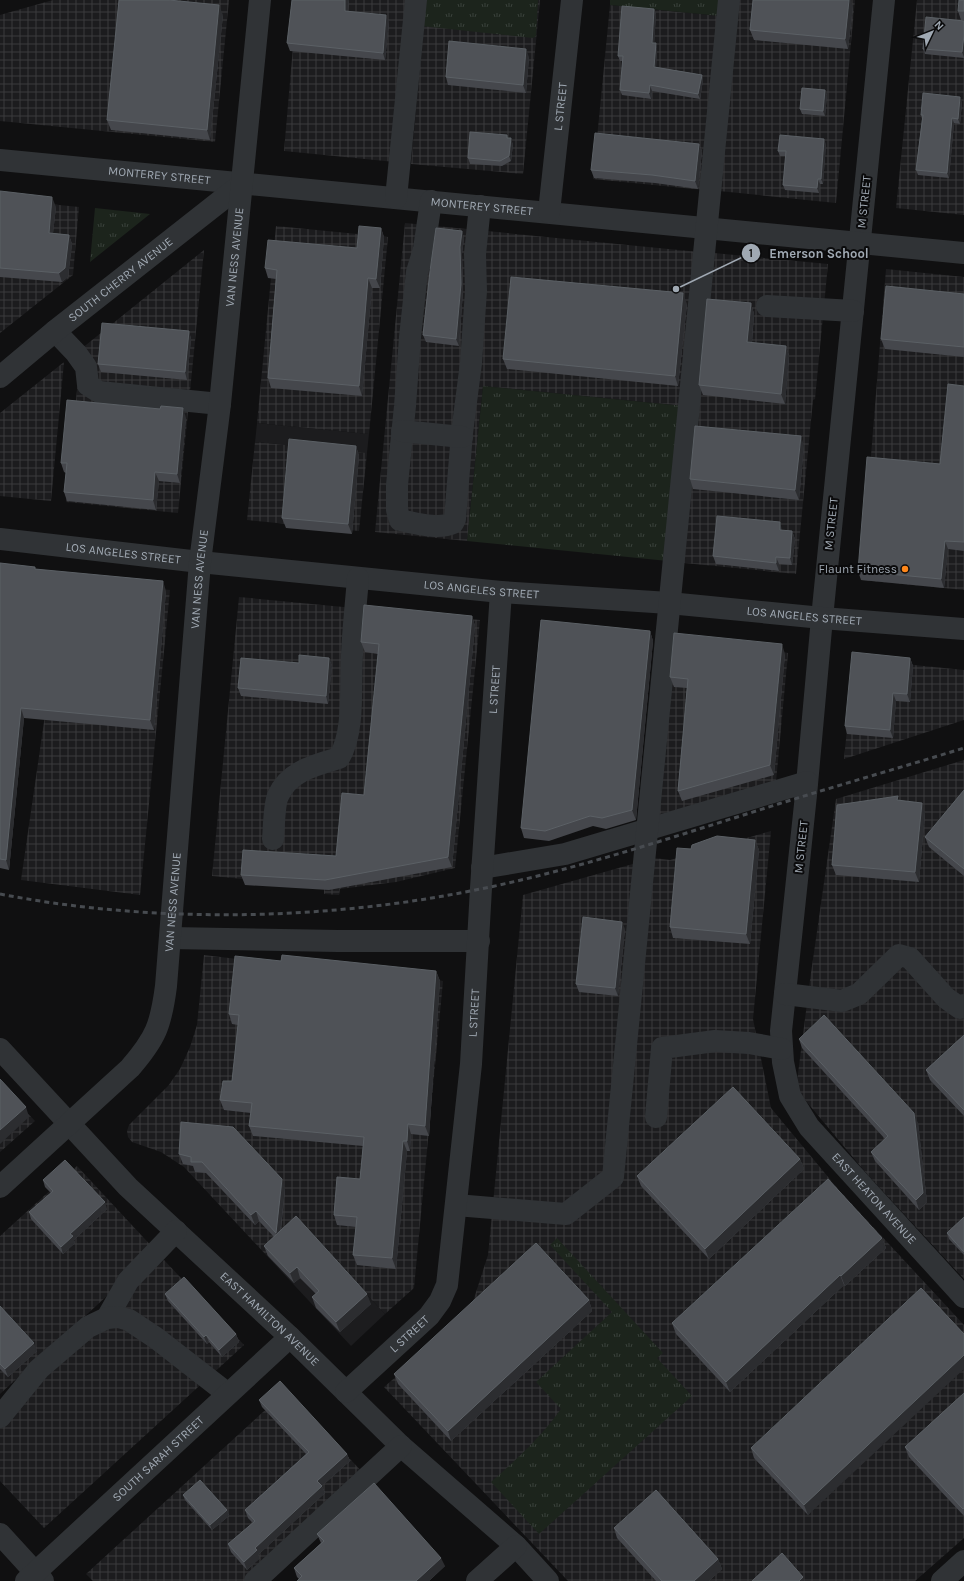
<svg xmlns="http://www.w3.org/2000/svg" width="964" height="1581" font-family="Karla,sans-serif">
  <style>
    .built { fill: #1c1c1e }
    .industrial { fill: url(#industrial-grid) }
    .grass { fill: url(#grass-tufts) }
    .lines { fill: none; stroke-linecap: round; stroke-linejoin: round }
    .minor { stroke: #303336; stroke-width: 22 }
    .rail { stroke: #474b50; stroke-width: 3; stroke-dasharray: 5 4; stroke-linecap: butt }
    .wall { fill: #45474c }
    .shaded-wall { fill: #2c2d30 }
    .building { fill: #4f5257; stroke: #5b6065 }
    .poi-dot { fill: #ff871a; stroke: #0b0b0c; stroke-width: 1.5 }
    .labels { text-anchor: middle; stroke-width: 4; stroke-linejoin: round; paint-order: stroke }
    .street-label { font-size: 12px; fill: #a0a9b3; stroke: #0b0b0c }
    .poi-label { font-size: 12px; fill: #a0a9b3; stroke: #0b0b0c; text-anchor: end }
    .leader { fill: none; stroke: #a0a9b3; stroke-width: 1.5 }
    .callout-dot { fill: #a0a9b3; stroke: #0b0b0c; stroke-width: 1.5 }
    .mark-label { font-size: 12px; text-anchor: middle; font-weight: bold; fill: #111 }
    .callout-label { font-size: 13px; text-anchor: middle; font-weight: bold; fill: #a0a9b3; stroke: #0b0b0c; stroke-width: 4; stroke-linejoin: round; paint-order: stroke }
  </style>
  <defs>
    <pattern id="industrial-grid" width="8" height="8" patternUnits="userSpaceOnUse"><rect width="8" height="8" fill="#1c1c1e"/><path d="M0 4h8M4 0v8" fill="none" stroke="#3a3a3c"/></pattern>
    <pattern id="grass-tufts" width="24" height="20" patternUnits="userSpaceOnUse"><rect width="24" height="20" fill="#1c241c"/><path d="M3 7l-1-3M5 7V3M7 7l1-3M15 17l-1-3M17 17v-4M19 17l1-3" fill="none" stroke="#3a413b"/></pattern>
  </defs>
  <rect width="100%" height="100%" fill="#101011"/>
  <path class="built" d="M257,423L369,434L367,453L255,442Z
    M301,1224L385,1314L351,1346L267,1256Z"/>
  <path class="industrial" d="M53,0H229L215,142L0,121V15Z
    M297,0H411L395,162L284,151Z
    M426,0H540L523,174L411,164Z
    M737,0H855L836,203L719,191Z
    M917,0H964V215L896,208Z
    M610,5L720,16L704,190L593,179Z
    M0,199L79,207L73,275L0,333Z
    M405,223L699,252L684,406L483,386L467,541L375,532Z
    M276,226L388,237L369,434L257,423Z
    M204,250L178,513L66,502L81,349Z
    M714,253L828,264L815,399L813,400L796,574L684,563Z
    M886,269L964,277V590L861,580Z
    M64,362L51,501L0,496V413Z
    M255,442L367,453L359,531L247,520Z
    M58,579L170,590L140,895L21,880L45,715Z
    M239,597L480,620L455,868L396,882L340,889L339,895L324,894V887L212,876Z
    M676,642L788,653L776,782L658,815Z
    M854,659L964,670V720L844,759Z
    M964,760V1279L866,1173L796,1089L810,980L836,799Z
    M771,831L753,1019L771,1108L838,1189L964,1325V1538L915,1581H568L384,1387L469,1314L488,1255L523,895L654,858L670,860Z
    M204,955L286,965L443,981L414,1288L385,1314L301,1224L267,1256L184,1167L161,1152L132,1142L128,1137L127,1131L129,1125L168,1086L180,1069L190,1047L197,1025Z
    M0,1084L35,1121L0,1152Z
    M77,1166L156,1251L0,1394V1236Z
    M164,1260L244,1345L44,1528L0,1481V1410Z
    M286,1391L366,1476L251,1581H93L86,1574Z"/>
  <path class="grass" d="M422,0H538L536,36L533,38L421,26Z
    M610,0H722L720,16L610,5Z
    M95,208L150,214L90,262Z
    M483,386L684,406L668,561L467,541Z
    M557,1238L663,1353L657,1358L692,1396L539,1534L491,1482C517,1459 541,1437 561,1409L536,1382L612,1312L550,1245Z"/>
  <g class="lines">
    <g class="minor">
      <path id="s1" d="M884,0L822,618L806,795L781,1031L783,1062L790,1096L809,1127L964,1297"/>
      <path id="s2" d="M0,160L964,253"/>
      <path d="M396,198L416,0"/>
      <path d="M431,201L424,249L417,272L410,337L405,406L397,485V510L400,520C416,523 438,530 453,523L455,519L462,433L471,363L476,291L475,254L480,206"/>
      <path id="s3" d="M549,212L572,0"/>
      <path d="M767,306L853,311"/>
      <path d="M55,331L76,353L86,367L88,385L99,392L220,404"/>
      <path id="s4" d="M0,377L55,331L242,184"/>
      <path d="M402,431L462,437"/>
      <path id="s5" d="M0,539L200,562L501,592L669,603L822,618L964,629"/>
      <path d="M273,839C274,829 274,804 278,796C289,771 315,765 339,758C355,732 350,686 352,655C353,629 356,604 358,578"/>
      <path d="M482,868L565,854L807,782"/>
      <path d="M170,938L338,941H479"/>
      <path d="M785,994L842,1001L859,994L899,955L910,958L946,998L960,1008L964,1005"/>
      <path id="s6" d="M0,1049L128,1187L290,1337L401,1446L516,1546L548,1581"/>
      <path d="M656,1117L662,1048L715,1041L749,1043L782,1049"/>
      <path id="s7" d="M0,1187L130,1068C156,1038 161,1025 166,986L200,562L220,404L260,0"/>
      <path d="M456,1205L566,1214L613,1177L729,0"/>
      <path d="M107,1318L128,1281L176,1231"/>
      <path id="s8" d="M346,1392L429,1316L440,1301L447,1285L471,1064L481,888L501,592"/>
      <path d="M0,1417L39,1369L88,1327L107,1318L118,1317L129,1320L156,1338L228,1394"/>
      <path d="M0,1534L43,1581"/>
      <path id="s9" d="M26,1581L290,1337"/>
      <path d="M255,1581L401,1446"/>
      <path d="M477,1581L516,1546"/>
      <path d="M942,1581L964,1561"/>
    </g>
    <path class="rail" d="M0,894C143,922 306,921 449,895C552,877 651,844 750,813C821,790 893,770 964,748"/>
  </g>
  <path class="wall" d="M292,0H349L348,11L389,22L385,60L290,51L287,43Z
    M964,0V20H961L958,11Z
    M853,7L848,49L754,40L750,30Z
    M654,9L656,14L654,43L657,48L656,67L702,75L703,80L700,99L652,91L651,99L622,95L620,90L623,61H620L618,56Z
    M223,15L210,140L111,130L107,120Z
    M964,21V58L925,54L923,49Z
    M529,57L526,93L448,85L446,77Z
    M825,90L827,95L825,116L802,114L800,109Z
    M962,102L960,124L954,123L949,178L918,175L916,170L922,119L921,115Z
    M507,135L508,138L513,144L511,161L502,166L470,164L468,158Z
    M699,144L702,151L698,189L655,183L594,178L591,170Z
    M826,144L823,184H820L819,193L785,190L783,185L786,156H780L778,151Z
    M0,191L56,207L53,233L69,235L72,244L68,277L62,282L0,277Z
    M381,228L384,237L380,288H372L362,396L271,388L268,378L276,279L268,278L265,268L357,248Z
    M462,231L464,238L462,254L463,291L459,346L426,342L423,335Z
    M964,294V357L885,349L881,339Z
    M751,303L754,314L752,343L786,346L789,356L785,404L703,395L699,385Z
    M687,304L678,386L507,369L503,359Z
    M189,331L191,339L187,380L101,372L98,364Z
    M964,386V551L948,549L944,588L861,580L858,571L940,464Z
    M186,418L180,483L159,481L156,510L67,501L64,492L66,473L64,472L61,463Z
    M356,446L359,456L352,534L286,528L282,518Z
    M804,446L799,500L693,489L690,479Z
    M782,531H792L795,539L792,565L779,564V571L716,564L713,556Z
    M0,563L36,569L166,591L154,730L24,718L9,870L0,868Z
    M472,616L475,626L452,867L329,890L245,885L241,875L336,856L364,795L378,654L365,652L361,642Z
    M650,631L653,641L636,820L606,829L593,826L549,841L524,838L521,828Z
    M785,654L774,775L682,801L678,791L687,688L674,687L670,677Z
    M329,658L332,666L328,704L241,696L238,688Z
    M910,658L913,666L910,702L896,701L893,738L847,734L845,726Z
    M964,790V876L929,847L925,837Z
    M899,800L925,813L919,882L836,875L832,865Z
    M755,840L759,850L750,944L673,938L670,927L691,849Z
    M625,929L618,996L579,992L576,984Z
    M281,961L436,971L440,981L429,1136L411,1134L410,1151H407L396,1269L357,1265L353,1255L356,1227L337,1225L334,1215L360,1179L363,1146L253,1136L249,1126L251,1113L224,1110L220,1100L232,1081L238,1025L232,1024L229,1014Z
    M964,1035V1116L930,1080L926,1070Z
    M799,1039L918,1123L927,1202L919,1210L875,1161L871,1152L885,1139L802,1048Z
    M181,1122L285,1189L281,1230L371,1304L340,1332L316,1308L312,1297L316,1294L300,1278L294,1283L268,1256L264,1246L274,1237L259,1221L255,1225L206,1173L195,1172L193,1166L183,1164L179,1154Z
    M800,1159L804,1169L709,1259L641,1186L637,1176Z
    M43,1180L107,1209L74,1240L75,1243L63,1254L31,1219L29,1212L51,1193L45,1187Z
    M964,1217V1255L949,1239L947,1233Z
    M882,1238L886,1248L845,1286L844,1285L730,1392L676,1334L672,1323Z
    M165,1294L236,1334L239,1342L222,1357L209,1342L207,1344L168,1301Z
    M589,1300L592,1311L451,1441L398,1384L394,1374Z
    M0,1306L37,1351L8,1377L0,1369Z
    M964,1334L808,1515L754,1458L751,1448Z
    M964,1393V1516L909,1457L905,1447Z
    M259,1400L347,1454L350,1461L322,1486L325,1493L258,1555L260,1558L247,1570L231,1552L228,1544L253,1523L248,1518L245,1510L306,1454L262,1407Z
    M183,1495L227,1510L229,1516L212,1530L185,1500Z
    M614,1528L718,1559L722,1569L709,1581H656L617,1538Z
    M317,1534L445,1566L429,1581H297L299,1579L297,1577L294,1568L321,1543Z"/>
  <path class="shaded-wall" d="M345,0H349L347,18L345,11Z
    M849,0H851L853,7L848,49L845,39Z
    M219,5L223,15L210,140L207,130Z
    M654,9L656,14L654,48L652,43Z
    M386,15L389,22L385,60L383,53Z
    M964,35V57L962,52Z
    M656,43L657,48L656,72L654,67Z
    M526,49L529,57L526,93L523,85Z
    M702,75L703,80L700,99L698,94Z
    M650,85L652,91L651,99L649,93Z
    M825,90L827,95L825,116L823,111Z
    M960,97L962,102L960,124L958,119Z
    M952,118L954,123L949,178L947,173Z
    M511,138L513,144L511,161L509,156Z
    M824,139L826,144L823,184L821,179Z
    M699,144L702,151L698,189L695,181Z
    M818,179L820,184L819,193L817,188Z
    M52,197L56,207L52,242L49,233Z
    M381,228L384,237L380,288L376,279Z
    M462,231L464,238L462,254L463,291L459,346L456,339L460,247Z
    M69,235L72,244L68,277L62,282L59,273Z
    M368,278L372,288L362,396L359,386Z
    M683,293L687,304L678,386L675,376Z
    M751,303L754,314L751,352L747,342Z
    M189,331L191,339L187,380L185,372Z
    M786,346L789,356L785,404L781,394Z
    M183,408L186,418L180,483L177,474Z
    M801,436L804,446L799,500L795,490Z
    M356,446L359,456L352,534L348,524Z
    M155,472L159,481L156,510L153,500Z
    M780,522L782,530V538L780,530Z
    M792,531L795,539L792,565L790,558Z
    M945,541L948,549L944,588L941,579Z
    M776,557L779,564V571L776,563Z
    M163,581L166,591L154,730L150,720Z
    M472,616L475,626L452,867L448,857Z
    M650,631L653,641L636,820L632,810Z
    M782,644L785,654L774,775L770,765Z
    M329,658L332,666L328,704L326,696Z
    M910,658L913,666L910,702L907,694Z
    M893,693L896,701L893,738L890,730Z
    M21,708L24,718L9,870L6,860Z
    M922,803L925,813L919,882L915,872Z
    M755,840L759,850L750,944L746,934Z
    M622,922L625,929L618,996L615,988Z
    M436,971L440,981L429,1136L425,1126Z
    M26,1107L29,1117L0,1144V1130Z
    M914,1113L918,1123L927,1202L919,1210L916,1200Z
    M408,1124L411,1134L410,1151L407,1141Z
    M403,1141L407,1151L396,1269L392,1258Z
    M800,1159L804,1169L709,1259L705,1249Z
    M282,1179L285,1189L279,1243L276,1233Z
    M105,1202L107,1209L74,1240L75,1243L63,1254L61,1247L70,1234Z
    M256,1211L259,1221L255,1225L251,1215Z
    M882,1238L886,1248L845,1286L841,1276Z
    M297,1267L300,1278L294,1283L290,1273Z
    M840,1275L844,1285L730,1392L726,1382Z
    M367,1294L371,1304L340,1332L336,1322Z
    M589,1300L592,1311L451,1441L448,1431Z
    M236,1334L239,1342L222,1357L219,1350Z
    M206,1335L209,1342L207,1344L204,1337Z
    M34,1343L37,1351L8,1377L5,1369Z
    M964,1355V1369L808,1515L804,1505Z
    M347,1454L350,1461L322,1486L325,1493L258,1555L260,1558L247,1570L244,1562L255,1548L317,1481Z
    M227,1510L229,1516L212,1530L210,1525Z
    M441,1558L445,1566L429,1581H416Z
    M718,1559L722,1569L709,1581H694Z
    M803,1577L804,1581H799Z"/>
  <path class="building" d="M119,0H169L219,5L207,130L107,120Z
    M292,0H345V11L386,15L383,53L287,43Z
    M753,0H849L845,39L750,30Z
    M959,0H964V11H958Z
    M622,6L654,9L652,43H656L654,67L702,75L698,94L650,85L649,93L620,90L623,56H618Z
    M926,17L964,21V35L962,52L923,49Z
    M449,41L526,49L523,85L446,77Z
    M802,88L825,90L823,111L800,109Z
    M923,93L960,97L958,119L952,118L947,173L916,170L923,115H921Z
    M470,132L507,135V138H511L509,156L500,161L468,158Z
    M595,133L699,144L695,181L652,175L591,170Z
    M780,135L824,139L821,179H818L817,188L783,185L786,151H778Z
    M0,191L52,197L49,233L69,235L65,268L59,273L0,268Z
    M359,226L381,228L376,279L368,278L359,386L268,378L277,270L265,268L268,240L357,248Z
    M436,228L462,231L460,247L461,284L456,339L423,335L430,271Z
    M511,277L683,293L675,376L503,359Z
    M886,286L964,294V347L881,339Z
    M707,299L751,303L747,342L786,346L781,394L699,385Z
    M102,323L189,331L185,372L98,364Z
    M948,384L964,386V542L945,541L941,579L858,571L867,457L940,464Z
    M67,400L160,409L161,406L183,408L177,474L155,472L153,500L64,492L67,463H61Z
    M695,426L801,436L795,490L690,479Z
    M289,439L356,446L348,524L282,518Z
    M717,516L780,522V530L792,531L790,558L776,557V563L713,556Z
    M0,563L35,567V569L163,581L150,720L21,708L6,860L0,859Z
    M364,605L472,616L448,857L325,880L241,875L243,850L336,856L342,793L364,795L379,644L361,642Z
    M541,620L650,631L632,810L602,818L590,816L545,831L521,828Z
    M674,633L782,644L770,765L678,791L688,679L670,677Z
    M852,652L910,658L907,694L893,693L890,730L845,726Z
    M299,655L329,658L326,696L238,688L241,658L299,663Z
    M964,790V869L925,837Z
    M898,796L897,800L922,803L915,872L832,865L837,805Z
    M717,836L755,840L746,934L670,927L677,848L691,849L692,845Z
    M583,917L622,922L615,988L576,984Z
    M282,955L436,971L425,1126L408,1124L407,1141H403L392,1258L353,1255L357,1217L334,1215L337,1177L360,1179L364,1137L249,1126L252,1103L220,1100L223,1081H232L239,1015L229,1014L235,956L281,961Z
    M824,1015L914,1113L923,1193L916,1200L871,1152L888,1136L799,1039Z
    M964,1035V1110L926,1070Z
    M0,1079L26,1107L0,1130Z
    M733,1087L800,1159L705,1249L637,1176Z
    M181,1122L233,1127L282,1179L276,1233L256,1211L251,1215L202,1162H191V1157L179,1154Z
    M65,1160L105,1202L70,1234L73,1236L61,1247L29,1212L53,1191L43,1180Z
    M828,1179L882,1238L841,1276L840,1275L726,1382L672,1323Z
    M296,1216L367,1294L336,1322L312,1297L319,1291L297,1267L290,1273L264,1246Z
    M964,1217V1252L947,1233Z
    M536,1243L589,1300L448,1431L394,1374Z
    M184,1277L236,1334L219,1350L206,1335L204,1337L165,1294Z
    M921,1288L964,1334V1355L804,1505L751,1448Z
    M0,1306L34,1343L5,1369L0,1364Z
    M280,1381L347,1454L317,1481L322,1486L255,1548L257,1550L244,1562L228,1544L255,1521L245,1510L309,1452L259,1400Z
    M964,1393V1508L963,1509L905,1447Z
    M200,1480L227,1510L210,1525L183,1495Z
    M374,1483L441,1558L416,1581H297L302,1576L294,1568L324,1541L317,1534Z
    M656,1490L718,1559L694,1581H662L614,1528Z
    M782,1553L803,1577L799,1581H752Z"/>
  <circle class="poi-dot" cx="905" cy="569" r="4"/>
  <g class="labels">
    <g class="street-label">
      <text dy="4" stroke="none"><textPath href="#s3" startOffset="106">L STREET</textPath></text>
      <text dy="4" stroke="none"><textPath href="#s2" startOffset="160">MONTEREY STREET</textPath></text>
      <text transform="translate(864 202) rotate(-84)" y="4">M STREET</text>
      <text dy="4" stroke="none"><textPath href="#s2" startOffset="484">MONTEREY STREET</textPath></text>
      <text dy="4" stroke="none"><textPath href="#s7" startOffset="1000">VAN NESS AVENUE</textPath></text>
      <text dy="4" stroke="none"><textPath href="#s4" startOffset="155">SOUTH CHERRY AVENUE</textPath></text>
      <text transform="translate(831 524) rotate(-84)" y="4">M STREET</text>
      <text dy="4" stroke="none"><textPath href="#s5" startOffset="124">LOS ANGELES STREET</textPath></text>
      <text dy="4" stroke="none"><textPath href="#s7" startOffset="676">VAN NESS AVENUE</textPath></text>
      <text dy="4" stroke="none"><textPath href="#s5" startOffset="484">LOS ANGELES STREET</textPath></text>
      <text dy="4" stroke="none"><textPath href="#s5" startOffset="808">LOS ANGELES STREET</textPath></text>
      <text dy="4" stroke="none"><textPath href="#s8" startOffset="746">L STREET</textPath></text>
      <text transform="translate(801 847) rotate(-84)" y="4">M STREET</text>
      <text dy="4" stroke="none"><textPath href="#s7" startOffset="352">VAN NESS AVENUE</textPath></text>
      <text dy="4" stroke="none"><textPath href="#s8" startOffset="422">L STREET</textPath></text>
      <text dy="4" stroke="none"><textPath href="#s1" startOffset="1235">EAST HEATON AVENUE</textPath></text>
      <text dy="4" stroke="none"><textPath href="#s6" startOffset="382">EAST HAMILTON AVENUE</textPath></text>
      <text dy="4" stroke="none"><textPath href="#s8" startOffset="86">L STREET</textPath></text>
      <text dy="4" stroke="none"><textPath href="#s9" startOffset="180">SOUTH SARAH STREET</textPath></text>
    </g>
    <g class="poi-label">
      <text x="897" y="573">Flaunt Fitness</text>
    </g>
  </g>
  <path class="leader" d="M676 289L751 253"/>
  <g class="callout-dot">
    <circle cx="676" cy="289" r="4"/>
    <circle cx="751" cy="253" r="10"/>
  </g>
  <g class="mark-label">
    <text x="751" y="257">1</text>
  </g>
  <g class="callout-label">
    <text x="819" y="258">Emerson School</text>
  </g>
  <g transform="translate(932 32) rotate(47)" stroke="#0b0b0c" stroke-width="3" paint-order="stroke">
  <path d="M0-3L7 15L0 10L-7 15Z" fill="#a0a9b3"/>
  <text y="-6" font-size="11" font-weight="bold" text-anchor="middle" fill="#a0a9b3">N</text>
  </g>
</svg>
